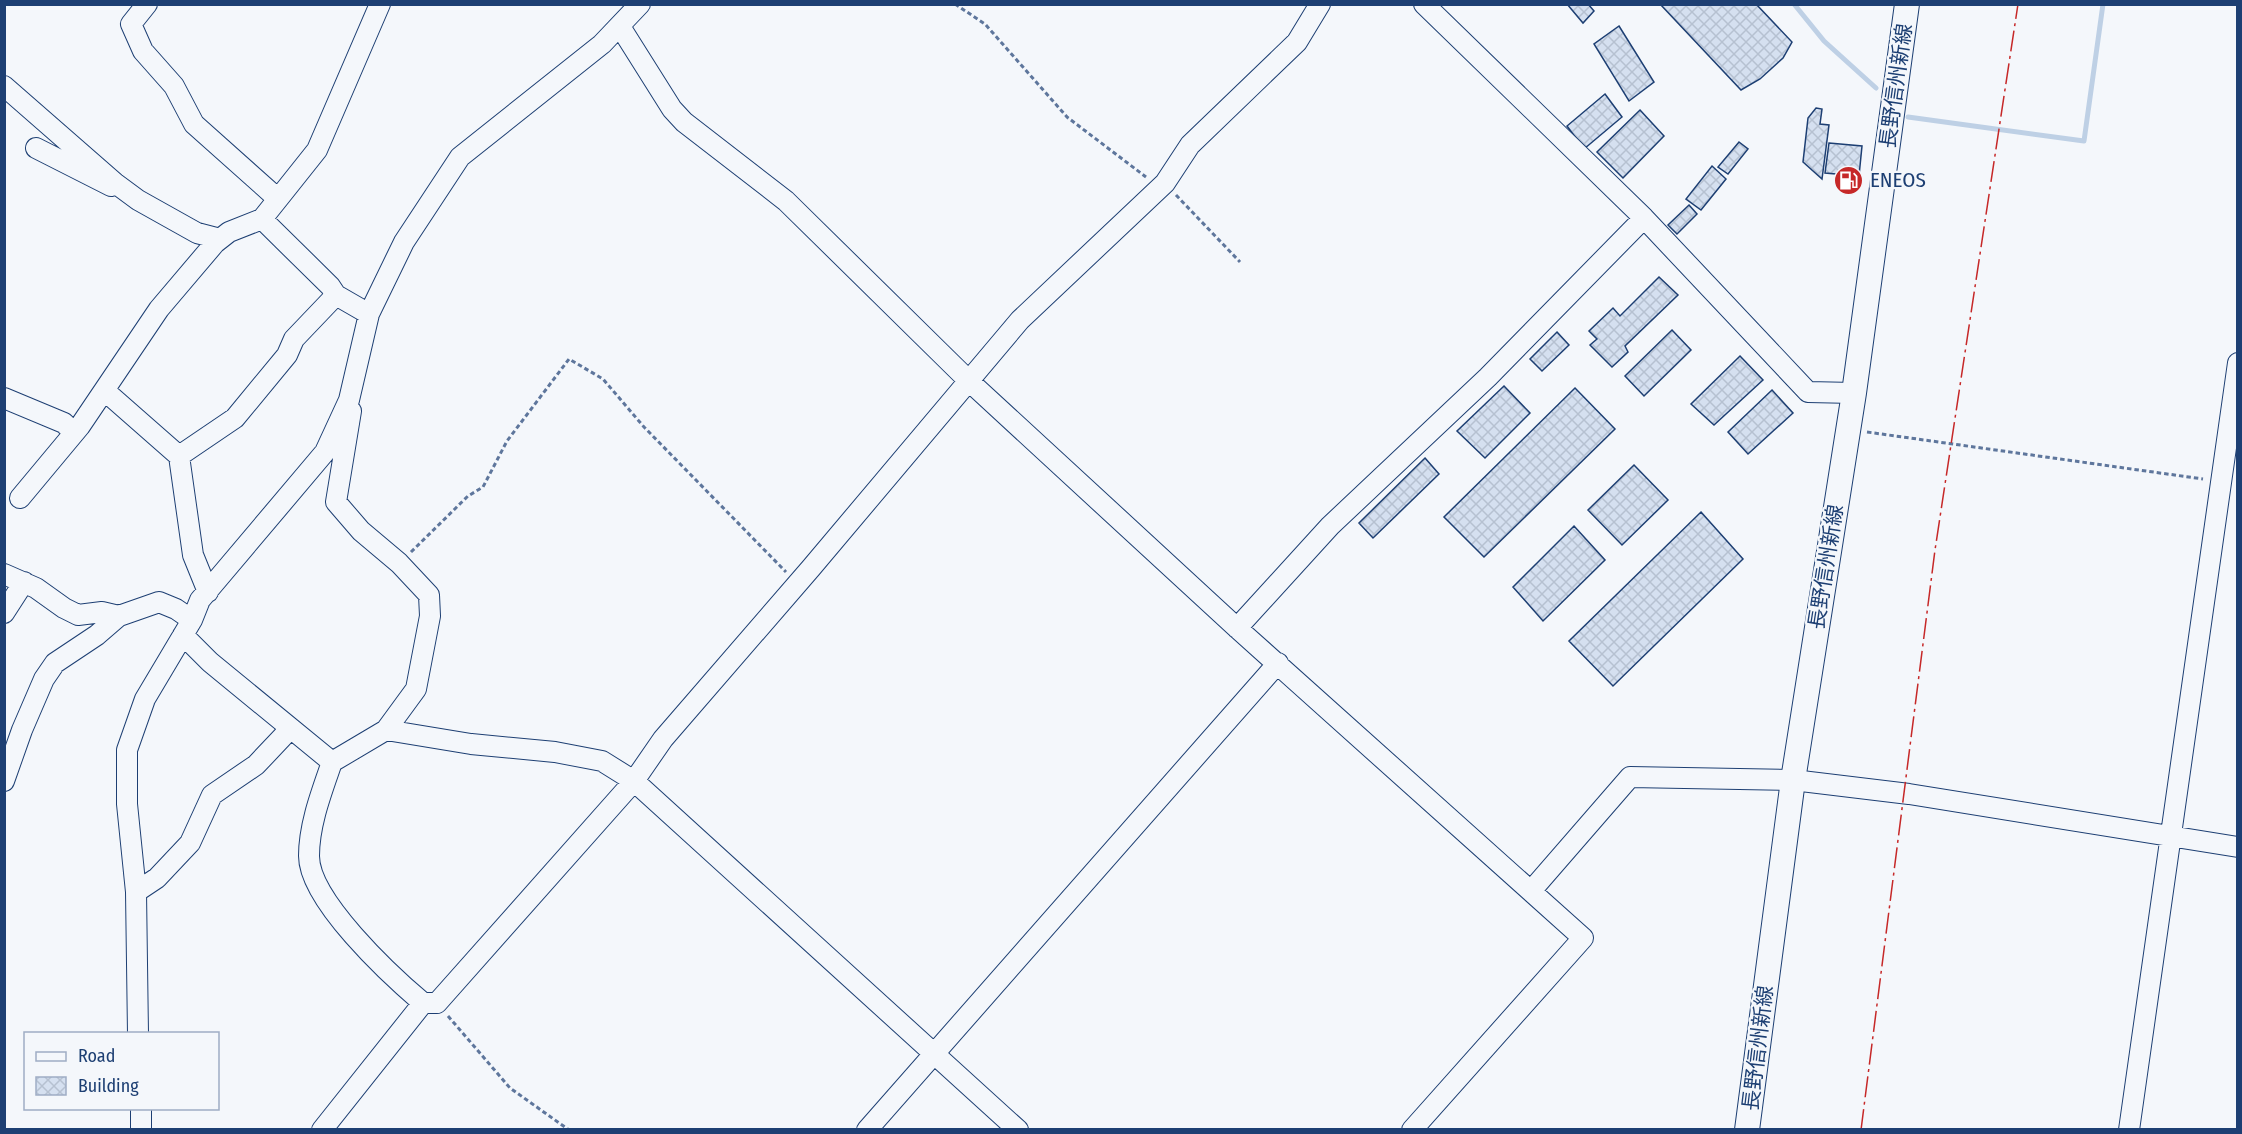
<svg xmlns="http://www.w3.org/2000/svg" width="2242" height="1134" font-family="'Fira Sans Condensed','Noto Sans JP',sans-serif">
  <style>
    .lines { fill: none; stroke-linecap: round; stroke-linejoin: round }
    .stream { stroke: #bed0e5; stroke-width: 5 }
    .building { fill: url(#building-cross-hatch); stroke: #1d3f73; stroke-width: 1.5 }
    .minor-casing { stroke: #1d3f73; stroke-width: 22 }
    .major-casing { stroke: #1d3f73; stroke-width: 26 }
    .path { stroke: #5e769c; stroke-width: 3; stroke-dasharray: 4.5 3; stroke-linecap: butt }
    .minor { stroke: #f4f7fb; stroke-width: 20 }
    .major { stroke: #f4f7fb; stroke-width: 24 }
    .power { stroke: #c62828; stroke-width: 1.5; stroke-dasharray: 21 4.5 3 4.5; stroke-linecap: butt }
    .labels { text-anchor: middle; stroke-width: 4.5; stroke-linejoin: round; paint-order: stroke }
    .street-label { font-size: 21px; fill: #1d3f73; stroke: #f4f7fb }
    .poi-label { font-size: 21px; fill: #1d3f73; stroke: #f4f7fb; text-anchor: start }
  </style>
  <defs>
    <pattern id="building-cross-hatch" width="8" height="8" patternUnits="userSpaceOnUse" patternTransform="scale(1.5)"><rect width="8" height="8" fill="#d5e0f0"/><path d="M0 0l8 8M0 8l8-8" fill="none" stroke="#b6c1d1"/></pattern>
  </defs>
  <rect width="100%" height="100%" fill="#f4f7fb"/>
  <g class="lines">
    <path class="stream" d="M1794,4L1824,41L1876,88
      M1908,117L2084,141L2103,4"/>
  </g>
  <path class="building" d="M1567,4H1588L1594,11L1583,23Z
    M1660,4H1756L1792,42L1783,58L1760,79L1741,90Z
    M1619,26L1654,82L1629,101L1594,44Z
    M1605,94L1622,117L1584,149L1567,126Z
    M1816,108L1822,109L1820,124L1829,125L1822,179L1803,162L1808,118Z
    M1640,110L1664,136L1623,178L1597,152Z
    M1739,142L1748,149L1728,174L1718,167Z
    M1829,143L1862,146L1859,176L1825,173Z
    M1712,166L1726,179L1701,210L1686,199Z
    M1689,205L1697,214L1677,234L1668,225Z
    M1659,277L1678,295L1625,346L1628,352L1612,367L1590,345L1597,339L1589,331L1613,308L1620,316Z
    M1672,330L1691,350L1644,396L1625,376Z
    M1557,332L1569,345L1542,371L1530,359Z
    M1740,356L1763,380L1714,425L1691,404Z
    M1504,386L1530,413L1485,458L1457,431Z
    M1575,388L1615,429L1484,557L1444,517Z
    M1772,390L1793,413L1748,454L1728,432Z
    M1425,458L1439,474L1373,538L1359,523Z
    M1634,465L1668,500L1622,545L1588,510Z
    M1701,512L1743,559L1613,686L1569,641Z
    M1574,526L1605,560L1543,621L1513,587Z"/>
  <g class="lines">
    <defs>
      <path id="minor" d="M147,4L131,24L143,51L174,86L194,124L278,199L262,219L330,286L336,295L369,314
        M1424,4L1644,218L1808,392L1854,393
        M621,28L672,109L684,122L786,201L970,382L1237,628L1583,938L1412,1130
        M4,86L115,183L138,200L197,233L220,239
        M36,148L111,186
        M278,199L317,150L380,4
        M105,391L179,456L235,418L287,355L294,339L336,295
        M4,398L64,423L74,433
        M179,456L193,555L208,592
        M20,498L80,426L159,309L215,243L229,232L262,219
        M4,574L36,588L64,608L78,615L102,612L119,616L159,602L176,609L192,620
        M4,613L24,582
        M1237,628L1330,526L1488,377L1644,218
        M183,635L210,662L332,762C322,791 309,824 309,856C309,900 390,975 423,1003
        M386,730L471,744L555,752L602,761L634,781L1018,1130
        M332,762L386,730L416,689L430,616L429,595L399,563L361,531L336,502L351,411
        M4,781L22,730L44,679L55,663L97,635L119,616
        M1531,891L1630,777L1793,780L1909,794L2238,847
        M136,892L157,878L190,843L212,795L256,765L290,729
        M138,1034L136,892L127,804V750L145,699L192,620L200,600L325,452L349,400L369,314L404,242L460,157L602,44L640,4
        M141,1108V1130
        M322,1130L423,1003H437L634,781L663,739L811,568L1020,320L1165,183L1190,145L1297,42L1320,4
        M867,1130L1278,663
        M2129,1130L2238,363"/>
      <path id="major" d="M1747,1130L1793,780L1854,393L1907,4"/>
    </defs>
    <use href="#minor" class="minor-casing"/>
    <use href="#major" class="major-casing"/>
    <path class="path" d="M955,4L985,24L1067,117L1146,177
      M1176,195L1240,262
      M1867,432L2203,479
      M411,552L468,496L483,487L507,441L569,359L603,379L644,427L786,572
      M448,1016L510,1088L569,1130"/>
    <use href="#minor" class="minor"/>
    <use href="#major" class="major"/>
    <path class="power" d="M1861,1130L1935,550L2018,4"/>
  </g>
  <defs>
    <symbol id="fuel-disc" viewBox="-11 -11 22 22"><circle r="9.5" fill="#c62828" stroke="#f4f7fb"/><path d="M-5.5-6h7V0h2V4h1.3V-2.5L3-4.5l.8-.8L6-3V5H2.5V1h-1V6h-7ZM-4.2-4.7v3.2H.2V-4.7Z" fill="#fff"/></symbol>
  </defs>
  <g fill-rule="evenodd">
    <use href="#fuel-disc" x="1832" y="164" width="33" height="33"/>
  </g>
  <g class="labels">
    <g class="street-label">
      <text transform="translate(1896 86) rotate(-82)" y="7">長野信州新線</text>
      <text transform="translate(1826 567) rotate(-81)" y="7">長野信州新線</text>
      <text transform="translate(1758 1048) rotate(-83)" y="7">長野信州新線</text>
    </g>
    <g class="poi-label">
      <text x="1870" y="187">ENEOS</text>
    </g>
  </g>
  <rect width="2242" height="1134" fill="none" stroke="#1d3f73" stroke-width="12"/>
  <rect x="24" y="1032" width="195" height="78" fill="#f4f7fb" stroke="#9eadc5" stroke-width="1.5"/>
  <rect x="36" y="1052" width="30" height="9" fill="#f4f7fb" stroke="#9eadc5" stroke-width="1.5"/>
  <text x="78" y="1062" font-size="18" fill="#1d3f73">Road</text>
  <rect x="36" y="1077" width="30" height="18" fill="url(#building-cross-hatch)" stroke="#9eadc5" stroke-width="1.5"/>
  <text x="78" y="1092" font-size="18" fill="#1d3f73">Building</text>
</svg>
